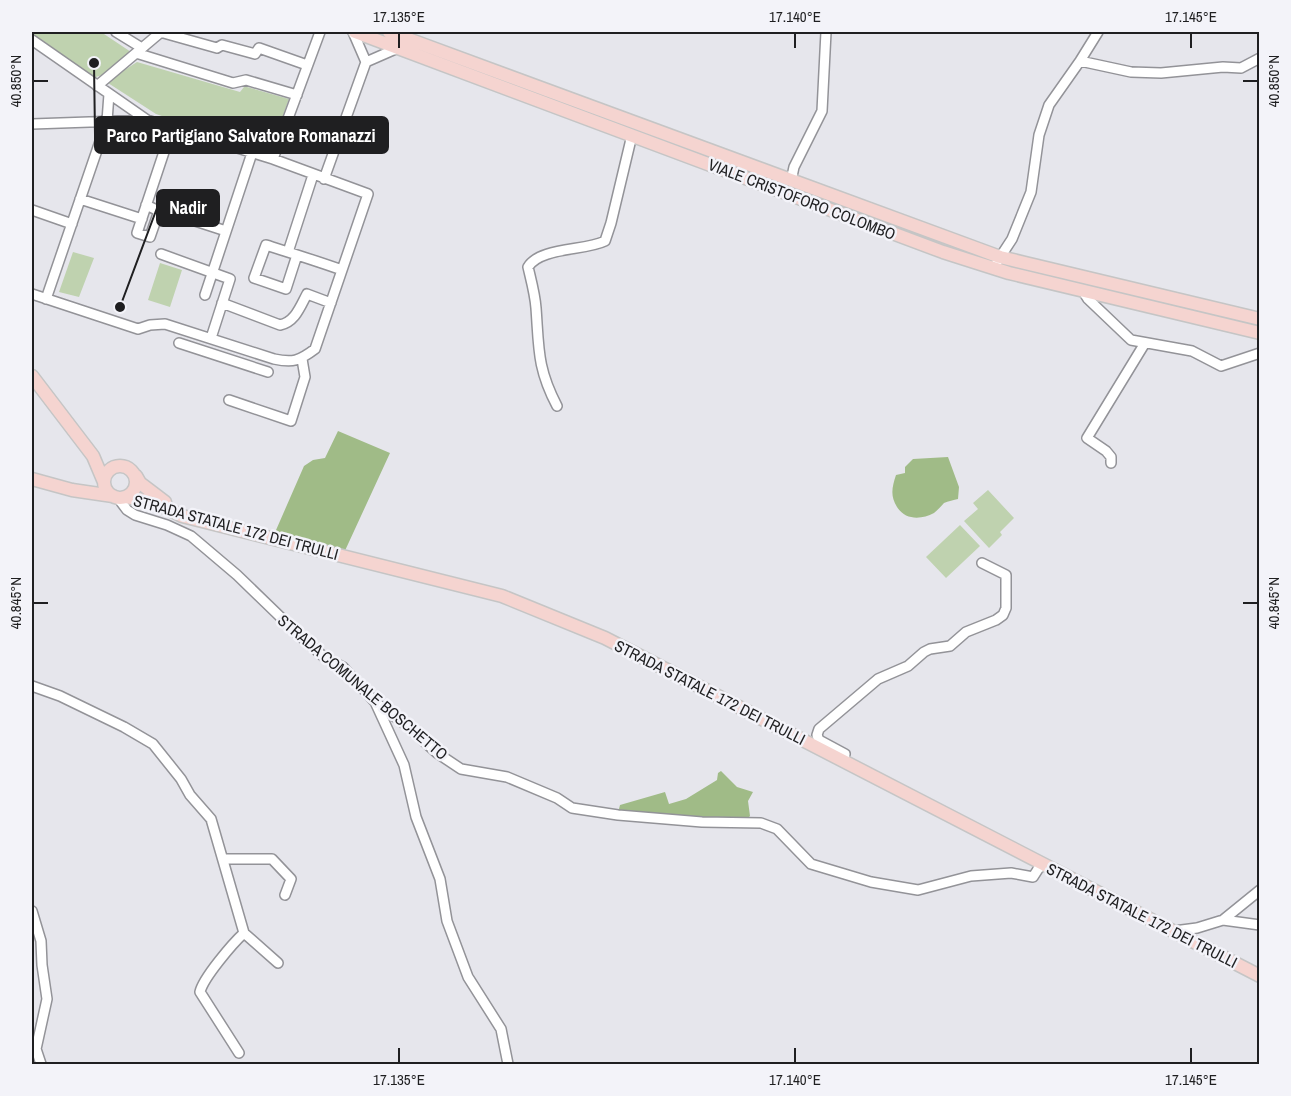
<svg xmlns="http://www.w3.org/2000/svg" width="1291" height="1096" font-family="'Archivo Narrow',sans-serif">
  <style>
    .green { fill: #bfd2af }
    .forest { fill: #a0bb87 }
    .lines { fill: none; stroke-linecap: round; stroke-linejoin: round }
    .minor-casing { stroke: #939398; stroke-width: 12 }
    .major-casing { stroke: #c5c5c5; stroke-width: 15 }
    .minor { stroke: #fff; stroke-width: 9 }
    .major { stroke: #f5d4d0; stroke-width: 12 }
    .ticks { fill: none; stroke: #1f1f21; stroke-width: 2 }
    .labels { text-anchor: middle; stroke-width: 5; stroke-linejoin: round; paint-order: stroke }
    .street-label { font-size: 16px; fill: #1f1f21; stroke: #f3f3f9 }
    .leader { fill: none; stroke: #1f1f21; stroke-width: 2 }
    .callout-dot { fill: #1f1f21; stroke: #f3f3f9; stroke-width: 2 }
    .callout { fill: #1f1f21; stroke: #1f1f21; stroke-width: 2 }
    .callout-label { font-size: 18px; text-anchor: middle; font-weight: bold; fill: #fff }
    .neatline { fill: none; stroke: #1f1f21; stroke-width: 2 }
    .ticks-label { font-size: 15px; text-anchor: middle; fill: #1f1f21 }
  </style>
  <rect width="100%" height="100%" fill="#e6e6ec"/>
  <path class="green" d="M32,32H101L131,52L102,75L93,78L32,37Z
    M137,62L240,92L244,87H247L289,99C280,121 279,143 253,147L156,114L108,83L109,80Z
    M73,252L94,258L79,297L59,292Z
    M160,263L182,270L170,307L148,300Z
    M988,490L1014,518L1000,532L1002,535L989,548L964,521L978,509L973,503Z
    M960,525L980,546L946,578L926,557Z"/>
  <path class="forest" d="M338,431L390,453L343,555L273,537L304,466L313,460L325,458Z
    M948,457L959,487L958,499C954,500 948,501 944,503C941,506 938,510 934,513C921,520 905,520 897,507C890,496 892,487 896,475L905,473V467L913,459Z
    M721,771L737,787L753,792L748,801L750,816L746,820L618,813L620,805L665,792L669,804L686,799L717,780L718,773Z"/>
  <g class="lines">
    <defs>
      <path id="minor" d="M116,32L142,48
        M160,32L217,48L222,45L255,54L259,48L307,65
        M353,32L366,62L398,48
        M32,40L147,120
        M136,53L233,83L246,80L297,95
        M1080,61L1131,72L1161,73L1223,67L1241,68L1260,58
        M97,86L161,32
        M32,124L147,120L273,159L368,194L315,349C299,361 293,363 274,359L165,324L150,325L138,329L32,294
        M273,159L320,32
        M324,179L366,62
        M791,181L794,167L822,111L826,32
        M80,199L142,219
        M146,205L159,211L150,237L137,233L172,128
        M32,210L72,224
        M189,219L226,231
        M288,252L313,175
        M161,254L230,279L211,338
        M297,255L286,289L254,278L266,245C291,253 317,261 342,270
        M997,262L1012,239L1031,192L1039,135L1049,105L1080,61L1098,32
        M1083,291L1088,299L1131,340L1192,351L1221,366L1260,353
        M205,295L252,153
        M46,299L107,121L109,94
        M222,303L280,325C295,322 300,307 307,294L331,303
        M179,343L268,372
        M229,400L291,421L305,377L302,359
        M557,406C537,368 539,348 536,308C535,294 531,280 528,267C540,247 585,251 605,241L611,223L632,135
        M1111,463V457L1106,451L1087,438L1145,343
        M118,498L127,510L135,515L167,525L191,536L237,575L298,634L324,657L343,667L375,702L406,725L437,753L461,769L507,777L557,798L572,808L618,815L702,822L761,823L777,829L811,864L871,882L918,890L971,876L1011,873L1033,877L1042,863
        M32,686L60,696L124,727L153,744L181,779L190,795L211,819L244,933C233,943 203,978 200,992L239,1053
        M376,704L404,765L416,817L440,879L447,921L468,977L501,1029L508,1064
        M843,761L845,754L819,740L817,735L819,729L878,679L908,666L924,652L930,649L950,646L966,632L996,620L1003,615L1006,608V575L982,563
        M223,859H272L291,879L285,895
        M32,911L41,941L42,965L47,999L36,1049L41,1064
        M1223,920L1260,890
        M1174,931L1197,928L1223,920L1260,925
        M244,933L278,963"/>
      <path id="major" d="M355,32L943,252L1009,273L1260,333
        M389,32L1000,257L1260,319
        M32,376L93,456L104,482
        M104 482a16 16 0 1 1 32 0a16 16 0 1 1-32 0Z
        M136,476L140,483L165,502
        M32,479L72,490L113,496
        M126,497L154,502L182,516L502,596L605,638L1260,976"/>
    </defs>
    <use href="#minor" class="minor-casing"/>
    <use href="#major" class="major-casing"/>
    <use href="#minor" class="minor"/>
    <use href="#major" class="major"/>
  </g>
  <path class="ticks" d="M399,33V48M795,33V48M1191,33V48M33,81H48M1243,81H1258M33,603H48M1243,603H1258M399,1048V1063M795,1048V1063M1191,1048V1063"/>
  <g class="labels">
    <g class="street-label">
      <text transform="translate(802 199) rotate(21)" y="6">VIALE CRISTOFORO COLOMBO</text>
      <text transform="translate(236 527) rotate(15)" y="6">STRADA STATALE 172 DEI TRULLI</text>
      <text transform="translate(363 687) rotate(40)" y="6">STRADA COMUNALE BOSCHETTO</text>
      <text transform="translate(710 692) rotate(27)" y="6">STRADA STATALE 172 DEI TRULLI</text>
      <text transform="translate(1142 915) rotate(27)" y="6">STRADA STATALE 172 DEI TRULLI</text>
    </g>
  </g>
  <path class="leader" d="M94 63L95 135M120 307L157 208"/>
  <g class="callout-dot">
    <circle cx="94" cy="63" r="6"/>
    <circle cx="120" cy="307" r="6"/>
  </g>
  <g class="callout">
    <rect x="95" y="117" width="293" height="36" rx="6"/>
    <rect x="157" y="190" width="62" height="36" rx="6"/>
  </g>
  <g class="callout-label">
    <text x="241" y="142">Parco Partigiano Salvatore Romanazzi</text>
    <text x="188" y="214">Nadir</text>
  </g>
  <rect width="1291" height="1096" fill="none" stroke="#f3f3f9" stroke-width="66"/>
  <rect x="33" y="33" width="1225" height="1030" class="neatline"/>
  <g class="ticks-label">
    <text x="399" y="22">17.135°E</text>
    <text x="795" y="22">17.140°E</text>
    <text x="1191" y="22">17.145°E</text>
    <text transform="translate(16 81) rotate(-90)" y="5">40.850°N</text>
    <text transform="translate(1274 81) rotate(-90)" y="5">40.850°N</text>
    <text transform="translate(16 603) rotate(-90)" y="5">40.845°N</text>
    <text transform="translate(1274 603) rotate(-90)" y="5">40.845°N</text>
    <text x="399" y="1085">17.135°E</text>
    <text x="795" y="1085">17.140°E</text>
    <text x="1191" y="1085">17.145°E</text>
  </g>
</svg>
